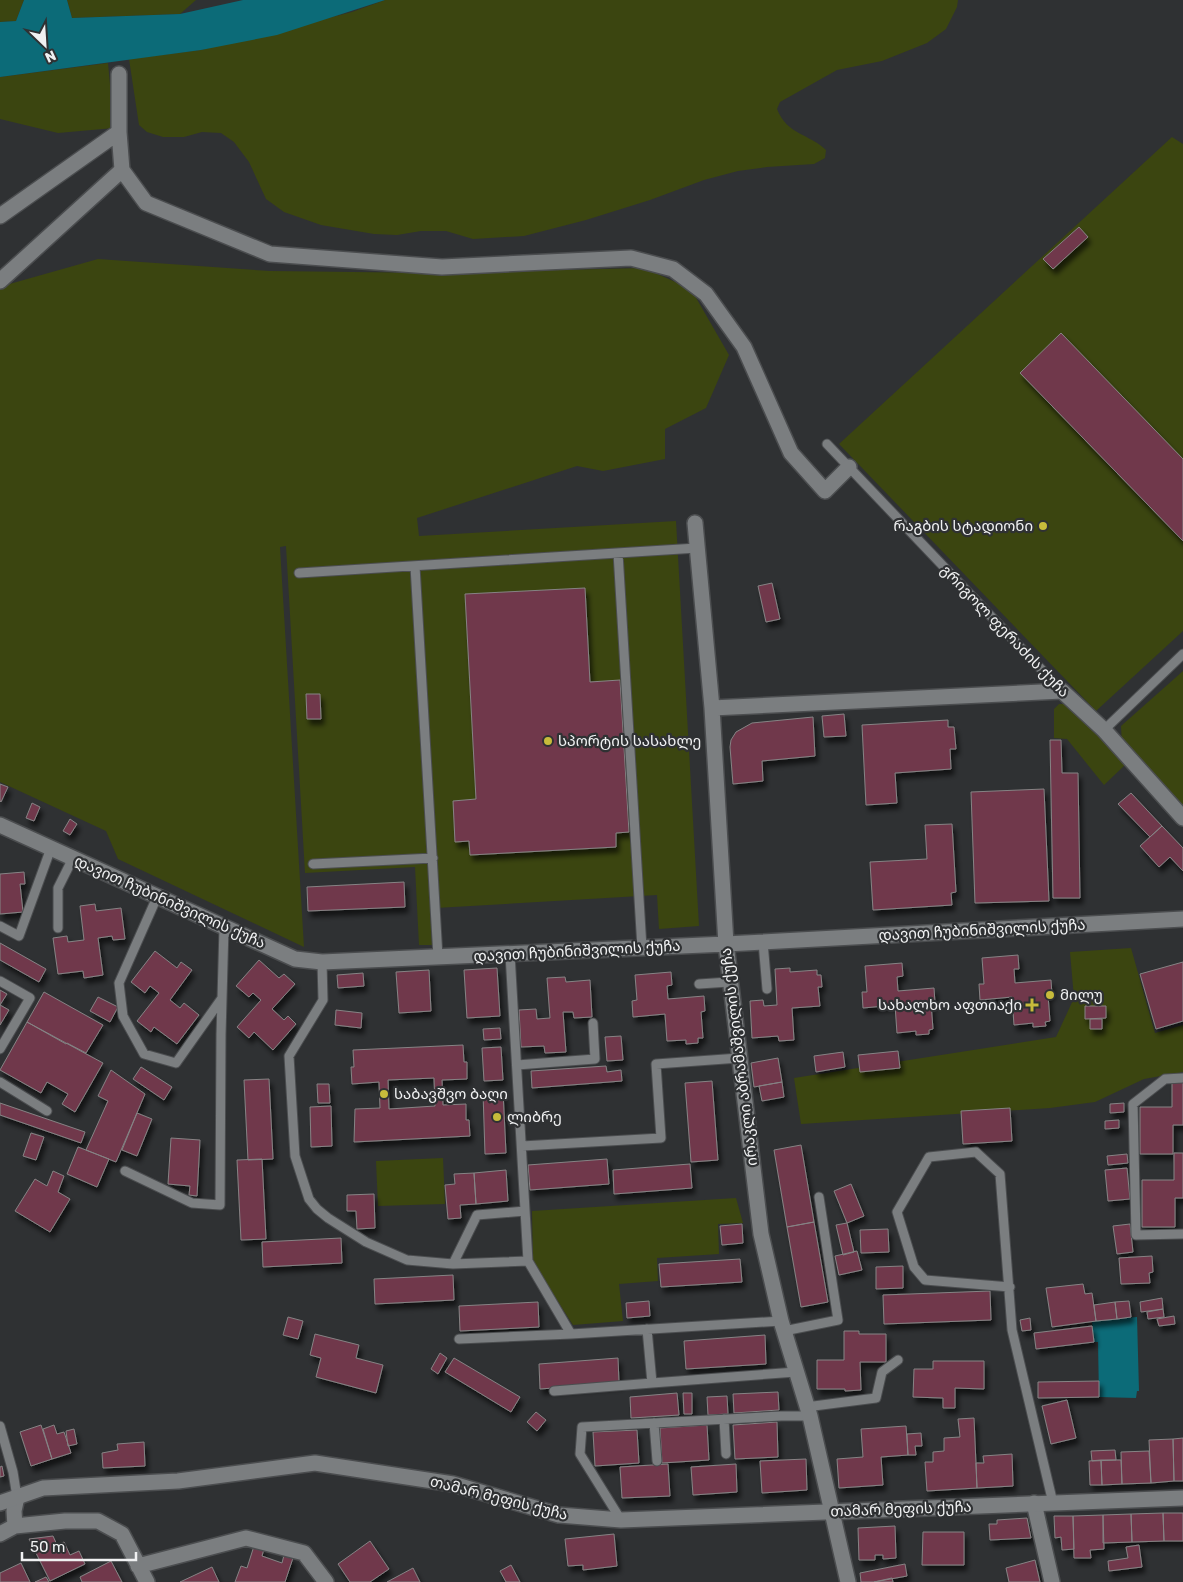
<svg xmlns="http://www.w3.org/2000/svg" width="1183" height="1582" font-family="Rubik,'Noto Sans Georgian',sans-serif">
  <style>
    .green { fill: #3b4510 }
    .water { fill: #0c6b78 }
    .building { fill: #6f384c; stroke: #868384; fill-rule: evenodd; filter: url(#shadow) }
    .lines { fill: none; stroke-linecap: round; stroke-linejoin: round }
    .service-casing { stroke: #4b4d4f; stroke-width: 11 }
    .minor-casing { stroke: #4b4d4f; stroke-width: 18 }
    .tertiary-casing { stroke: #4b4d4f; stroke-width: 18 }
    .service { stroke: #7b7e80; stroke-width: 9 }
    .minor { stroke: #7b7e80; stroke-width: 15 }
    .tertiary { stroke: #7b7e80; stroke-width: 15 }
    .poi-dot { fill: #c7bb3b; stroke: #2f3133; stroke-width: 2 }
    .labels { text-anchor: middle; stroke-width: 4.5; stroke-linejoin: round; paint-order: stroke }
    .poi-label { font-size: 15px; fill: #f0f1f2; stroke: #2f3133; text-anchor: start }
    .street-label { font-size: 15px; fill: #f0f1f2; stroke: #2f3133 }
  </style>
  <defs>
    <filter id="shadow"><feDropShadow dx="3" dy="5.5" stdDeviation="2.5" flood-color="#0009"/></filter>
  </defs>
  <rect width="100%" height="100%" fill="#2f3133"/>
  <path class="green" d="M0,0H24L16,21L0,22Z
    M67,0H196L180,14L72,18Z
    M385,0H958L957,7L946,29L927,43L882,61L837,70L780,102L777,109C787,135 810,134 826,150L825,158L814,164L767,167L738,171L704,180L650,200L586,220L524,236L473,239L446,231H421L397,235L374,234L321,225L284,212L266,199L249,162L234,142L221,133L202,132L184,137H163L147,132L139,125L129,59L201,50L352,12Z
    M108,63L114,128L58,133L0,119V77Z
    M1172,137L1183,144V631L1096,711L839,444Z
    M98,259L270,271L435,273L644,268L691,289L729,355L706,408L665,429V459L603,471L577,466L417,518L419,536L676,521L699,926L659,929L657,895L436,908L430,909L432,945H419L415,867L305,873L286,546L280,547L304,947L118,859L106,831L0,782V289L6,285Z
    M1183,671V814L1122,745L1121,726Z
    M1059,704H1073L1125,765L1104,785L1067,739L1054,738V709Z
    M1131,948L1155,1033L1183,1025V1072L1144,1079L1095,1102L1050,1108L801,1124L794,1078L1056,1037L1074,998L1070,952Z
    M443,1158L445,1204L378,1206L376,1161Z
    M736,1198L743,1223L718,1224L719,1254L657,1258L658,1281L619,1284L623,1321L573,1325L533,1263L532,1211Z"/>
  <path class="water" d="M24,0H67L72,18L180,14L243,0H385L277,35L201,50L0,77V22L16,21Z
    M1137,1317L1139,1391H1137L1136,1398L1099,1397L1098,1342H1094L1092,1321Z"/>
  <path class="building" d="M1079,227L1088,237L1053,269L1043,259Z
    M1061,333L1183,459V541L1020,373Z
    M772,583L780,619L766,622L758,586Z
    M585,588L590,682L620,680L629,832L616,833V847L470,855L469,841L455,842L453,801L476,799L465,594Z
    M306,694H320L321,719H307Z
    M844,714L846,736L824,737L822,716Z
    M813,717L815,756L762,761L763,781L733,784L730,747L731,740L736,732L752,723Z
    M948,720V727H954L956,749H950L951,769L895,773L897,803L866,805L862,725Z
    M1050,740H1061L1062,773H1078L1080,898H1053Z
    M0,784L8,787L1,802L0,801Z
    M1044,789L1049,901L975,903L971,792Z
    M1131,793L1162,826L1150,837L1118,804Z
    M32,803L40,807L34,821L26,818Z
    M70,819L77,824L70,835L63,831Z
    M952,824L956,892L951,893L952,905L873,910L870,862L927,859L925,825Z
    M1162,826L1183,848V871L1170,857L1159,867L1140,846Z
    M24,872L25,884H20L23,912L0,914V874Z
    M404,882L405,907L308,911L307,887Z
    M95,904L96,911L121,908L125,939L113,940L112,936L98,938L103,975L84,978L83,971L58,974L53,938L67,936L68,942L84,940L80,906Z
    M0,943L46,969L39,982L0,960Z
    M155,951L177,968L181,962L192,970L170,1000L180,1008L184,1003L199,1015L177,1044L154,1027L151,1032L137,1021L159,993L150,986L145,993L131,982Z
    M1018,955L1019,969H1014L1015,983L1051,980L1052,995H1048L1050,1021L1045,1022L1046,1026L1033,1027V1023L1014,1025L1012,997L980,1000L979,984H984L982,958Z
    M259,960L279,978L284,974L295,984L272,1009L284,1020L288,1016L296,1024L273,1050L254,1032L249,1038L237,1027L261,1000L253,993L249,997L236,986Z
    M1183,962V1021L1156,1029L1140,974Z
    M902,963L903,976L897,977L898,991L934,988L935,1003H931L933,1029L929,1030V1034L916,1035V1031L897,1033L895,1005L863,1008L862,992H867L865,966Z
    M497,968L500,1016L467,1018L464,970Z
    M790,968V972L817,970V975H821L822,987H818L820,1006L792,1008L794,1040L779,1041L778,1036L752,1038L750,1001L763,1000L764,1006L777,1005L775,969Z
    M429,970L431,1011L399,1013L396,972Z
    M671,972L672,985L667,986L668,999L704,996L705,1011L701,1012L703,1038H698V1043L686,1044V1040L667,1041L665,1014L633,1017L632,1001L637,1000L635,975Z
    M363,973L364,986L338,988L337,975Z
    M565,977L566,982L590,980L592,1017L574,1018L573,1012H563L566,1052L545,1053L544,1046L521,1047L519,1010L536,1009L537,1019L550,1018L547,978Z
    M0,990L7,994L0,1005Z
    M44,992L103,1025L86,1053L67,1043L66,1044L27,1022Z
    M98,997L118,1007L110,1022L90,1011Z
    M0,1005L9,1010L0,1025Z
    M1085,1006H1106V1018L1085,1019Z
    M336,1010L362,1013L361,1028L335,1025Z
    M1090,1019H1102V1029H1090Z
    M27,1022L103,1063L75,1112L62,1104L68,1094L47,1082L41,1093L0,1070Z
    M500,1028L501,1039L484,1040L483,1029Z
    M621,1036L623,1060L607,1061L605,1037Z
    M463,1045L464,1062H467V1079L442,1080L443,1105L466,1104V1120H469L470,1136L354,1142L355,1109L380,1108L379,1082L352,1084L351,1067H354L353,1050ZM434,1078L435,1106L389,1109L388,1080Z
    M501,1047L503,1080L484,1081L482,1048Z
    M898,1051L900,1068L860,1072L858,1055Z
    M843,1052L845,1067L816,1072L814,1056Z
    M778,1058L782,1082L754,1087L751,1063Z
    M606,1066L607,1072L621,1070L622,1081L532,1088L531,1071Z
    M141,1067L172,1087L164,1100L133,1079Z
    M111,1070L145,1094L116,1162L86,1150L108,1101L98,1096Z
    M269,1079L273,1159L248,1160L244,1080Z
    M1172,1080H1183V1125H1173V1154H1140V1107H1172Z
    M712,1081L718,1160L691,1162L685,1083Z
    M782,1082L784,1097L762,1101L759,1086Z
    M317,1084H329L330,1103H318Z
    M503,1091L506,1153L485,1154L483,1092Z
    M0,1103L85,1132L81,1143L0,1115Z
    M1124,1103V1112L1110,1113V1104Z
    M331,1106L332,1146L311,1147L310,1107Z
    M1010,1108L1012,1141L963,1144L961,1111Z
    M137,1113L152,1119L137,1156L122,1150Z
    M1119,1120V1128L1105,1129V1121Z
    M31,1133L44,1137L36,1160L23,1156Z
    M171,1138L200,1140L197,1196L189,1195L190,1186L168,1184Z
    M801,1145L814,1222L787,1227L774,1150Z
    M78,1147L109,1159L97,1187L67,1174Z
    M1174,1153H1183V1198H1175V1227H1142V1180H1174Z
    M1127,1154L1128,1163L1108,1165L1107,1156Z
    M262,1159L266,1239L241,1240L237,1160Z
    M607,1159L609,1184L530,1190L528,1165Z
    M690,1164L692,1188L614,1194L613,1170Z
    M1127,1168L1130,1199L1108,1201L1105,1170Z
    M506,1170L508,1201L476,1204L474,1173Z
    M53,1171L64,1176L58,1192L70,1199L50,1232L15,1211L35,1179L47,1186Z
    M474,1173L476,1204L460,1205L461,1218L448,1219L445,1185L455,1184L454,1174Z
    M851,1184L864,1216L847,1223L834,1191Z
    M374,1194L375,1228L357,1229L356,1211H347V1195Z
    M814,1222L828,1302L801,1307L787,1227Z
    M847,1223L854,1252L843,1255L836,1225Z
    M742,1224L743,1243L722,1245L720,1226Z
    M1130,1224L1133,1252L1117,1254L1113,1226Z
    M888,1229L889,1252L861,1253L860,1230Z
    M341,1238L342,1263L263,1267L262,1242Z
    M857,1251L862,1270L839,1275L835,1256Z
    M1152,1256L1153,1272L1149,1273L1150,1283L1121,1284L1119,1258Z
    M740,1259L742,1282L661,1287L659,1264Z
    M903,1266V1288L876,1289V1267Z
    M453,1275L454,1300L375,1304L374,1279Z
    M1083,1284L1085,1294L1092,1293L1096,1321L1052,1327L1046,1288Z
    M990,1291L991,1320L884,1324L883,1295Z
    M1162,1298L1163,1309L1141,1312L1140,1302Z
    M649,1301L650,1316L627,1318L626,1303Z
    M1129,1301L1131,1317L1117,1319L1115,1302Z
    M538,1302L539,1327L460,1331L459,1306Z
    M1115,1302L1117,1319L1096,1321L1094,1305Z
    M1163,1309L1164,1317L1148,1319L1147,1312Z
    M1174,1316L1175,1324L1159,1326L1157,1319Z
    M288,1317L303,1321L298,1339L283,1335Z
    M1030,1318L1031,1330L1022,1331L1020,1320Z
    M1092,1326L1094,1342L1036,1349L1034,1333Z
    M844,1331H859V1334H886V1362H860L861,1390L845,1391V1389H817V1360H844Z
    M315,1334L359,1345L356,1358L383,1365L376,1393L316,1377L321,1358L310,1355Z
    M765,1335L766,1364L686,1369L684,1341Z
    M440,1353L447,1358L438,1374L431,1369Z
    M454,1358L520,1397L511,1412L445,1372Z
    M618,1358L619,1383L540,1389L539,1364Z
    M933,1361H984V1389L955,1388V1408H943V1398L913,1397L914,1369H933Z
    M1099,1381V1397L1038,1398V1382Z
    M778,1392L779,1410L734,1413L733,1394Z
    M677,1393L679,1415L631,1418L630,1397Z
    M683,1393H692V1414H684Z
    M727,1396L728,1414L708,1415L707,1397Z
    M1067,1400L1076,1438L1051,1444L1042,1406Z
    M536,1412L546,1420L537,1431L527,1422Z
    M974,1418L977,1488L927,1491L925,1462H933V1452L944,1451V1438L960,1437L958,1419Z
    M777,1422L778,1457L735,1459L733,1425Z
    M41,1425L52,1459L31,1466L20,1432Z
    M54,1425L57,1434L64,1432L71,1453L52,1459L43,1429Z
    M707,1425L709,1460L662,1463L660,1428Z
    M906,1426L908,1455L881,1457L883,1485L839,1488L837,1459L863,1457L861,1429Z
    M74,1429L77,1444L68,1446L66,1431Z
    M637,1430L639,1463L595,1466L593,1432Z
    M921,1433L922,1446H915L916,1455H908L907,1434Z
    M1183,1438V1481H1174L1173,1439Z
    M1173,1439L1174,1481L1151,1483L1149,1440Z
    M144,1442L145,1466L103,1468L102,1453L118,1450L117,1444Z
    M1115,1450L1116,1460L1092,1461L1091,1451Z
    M1149,1451L1151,1483L1122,1484L1121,1452Z
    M1012,1454L1013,1486L977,1488L976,1463H984L983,1456Z
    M806,1459L807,1490L762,1493L760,1461Z
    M1101,1460H1121L1122,1484L1102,1485Z
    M1101,1460L1102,1485H1090L1089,1461Z
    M668,1464L670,1496L622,1498L620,1467Z
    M736,1464L737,1492L693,1495L691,1467Z
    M2,1466L4,1476L0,1477V1467Z
    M1163,1513L1164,1541L1132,1542L1131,1514Z
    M1163,1513H1183V1541H1164Z
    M1131,1514L1132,1542L1103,1543V1515Z
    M1103,1515L1104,1549L1090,1550L1091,1558H1074L1073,1516Z
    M1054,1516H1073L1074,1549L1062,1550L1061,1537L1055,1538Z
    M1027,1518L1031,1538L990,1540L989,1524H997V1520Z
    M895,1526L896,1558L883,1559V1555H875V1560H859L858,1528Z
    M923,1532H964V1565H922Z
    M614,1534L617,1566L583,1570V1565L568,1566L565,1539Z
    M53,1536L57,1545L64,1542L70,1555L79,1551L85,1564L50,1581L29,1539Z
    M370,1541L389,1569L370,1582H350L338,1564Z
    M1139,1545L1142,1567L1109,1571L1108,1561L1128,1558L1126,1547Z
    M254,1546L264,1549L262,1556L282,1563L284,1555L293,1558L285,1582H235L241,1566L247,1568Z
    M1035,1560L1040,1582H1009L1006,1568Z
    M111,1561L122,1582H82L80,1577Z
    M21,1563L30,1582H0V1573Z
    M905,1564L907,1576L874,1582H861L860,1573Z
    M511,1565L520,1582H506L500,1571Z
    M212,1567L219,1582H180Z
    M413,1568L420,1582H387Z
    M46,1577L49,1582H35Z
    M892,1578L893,1582H874Z"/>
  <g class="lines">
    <defs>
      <path id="service" d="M827,444L1062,691
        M618,553L642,948
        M415,566L438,957
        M299,573L697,548
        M1104,730L1183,654
        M313,864L433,858
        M157,897L119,983L123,1016L144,1054L176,1063L222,998
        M0,926L19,936L51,848
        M58,928V888L73,858
        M763,942L767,989
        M510,954L528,1261L571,1334L781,1321
        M322,962L323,1000L289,1056L295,1156L309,1199L317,1209L328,1218L366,1242L407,1260L453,1264L528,1261
        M0,981L30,998L0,1049
        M699,984L729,982
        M517,1065L595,1059L593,1023
        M1183,1078L1165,1079L1133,1104L1136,1235L1183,1234
        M0,1082L47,1111
        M522,1146L661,1138L656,1064L739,1058
        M125,1171L192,1203L220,1205L221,1035L224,927
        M453,1264L477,1215L525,1211
        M1010,1287L925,1280L914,1267L897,1212L929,1157L976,1152L1000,1174L1012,1330L1053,1503
        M784,1331L838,1320L819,1197
        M459,1339L571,1334
        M652,1383L796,1372
        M554,1391L652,1383L647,1329
        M806,1407L876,1398L882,1372L898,1360
        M724,1419L726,1454
        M654,1423L657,1461
        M0,1426L13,1472L17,1497
        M621,1520L580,1454L582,1427L781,1416H810"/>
      <path id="minor" d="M119,74V132L122,170
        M0,216L119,132
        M0,281L122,170L146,203L270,254L442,267L631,258L673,269L706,294L744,347L791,453L825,491L849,467
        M695,523L712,708L726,944L761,1234L781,1321L810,1416L848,1582
        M712,708L1062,691L1104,730L1183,818
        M0,825L295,959L322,962L726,944L1183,919
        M1034,1503L1052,1582
        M15,1526L14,1511L17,1497
        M0,1534L15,1526L65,1521H98L122,1534L147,1582
        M138,1566L246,1538L304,1553L326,1582"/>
      <path id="tertiary" d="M0,1503L43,1488L178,1481L315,1463L453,1484L559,1515L621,1520L1183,1498"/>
    </defs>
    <use href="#service" class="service-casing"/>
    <use href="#minor" class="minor-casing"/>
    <use href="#tertiary" class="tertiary-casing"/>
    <use href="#service" class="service"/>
    <use href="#minor" class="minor"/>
    <use href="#tertiary" class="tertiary"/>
  </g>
  <g class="poi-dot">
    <circle cx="1043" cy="526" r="5"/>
    <circle cx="548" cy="741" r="5"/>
    <circle cx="1050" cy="995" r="5"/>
    <path d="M1029.5 997.5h5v5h5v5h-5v5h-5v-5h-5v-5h5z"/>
    <circle cx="384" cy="1094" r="5"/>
    <circle cx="497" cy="1117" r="5"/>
  </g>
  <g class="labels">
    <g class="poi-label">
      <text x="1033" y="531" text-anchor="end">რაგბის სტადიონი</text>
      <text x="558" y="746">სპორტის სასახლე</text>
      <text x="1060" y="1000">მილუ</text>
      <text x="1022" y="1010" text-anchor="end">სახალხო აფთიაქი</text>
      <text x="394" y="1099">საბავშვო ბაღი</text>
      <text x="507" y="1122">ლიბრე</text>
    </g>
    <g class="street-label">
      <text transform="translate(1005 631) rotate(46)" y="5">გრიგოლ ფერაძის ქუჩა</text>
      <text transform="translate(170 902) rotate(24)" y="5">დავით ჩუბინიშვილის ქუჩა</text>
      <text transform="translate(982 930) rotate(-3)" y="5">დავით ჩუბინიშვილის ქუჩა</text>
      <text transform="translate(577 951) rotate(-3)" y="5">დავით ჩუბინიშვილის ქუჩა</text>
      <text transform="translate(739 1057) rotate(-97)" y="5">ირაკლი აბრამაშვილის ქუჩა</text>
      <text transform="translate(499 1498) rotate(14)" y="5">თამარ მეფის ქუჩა</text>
      <text transform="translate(901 1509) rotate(-2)" y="5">თამარ მეფის ქუჩა</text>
    </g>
  </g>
  <g transform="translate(45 45) rotate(155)" stroke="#2f3133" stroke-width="4" paint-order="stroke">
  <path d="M0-4L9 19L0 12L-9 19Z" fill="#f0f1f2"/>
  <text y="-8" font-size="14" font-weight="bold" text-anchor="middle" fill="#f0f1f2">N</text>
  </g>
  <path d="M22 1552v8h114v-8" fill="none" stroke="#f0f1f2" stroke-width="2.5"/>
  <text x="30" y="1552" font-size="15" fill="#f0f1f2" stroke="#2f3133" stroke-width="4" paint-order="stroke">50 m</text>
</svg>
